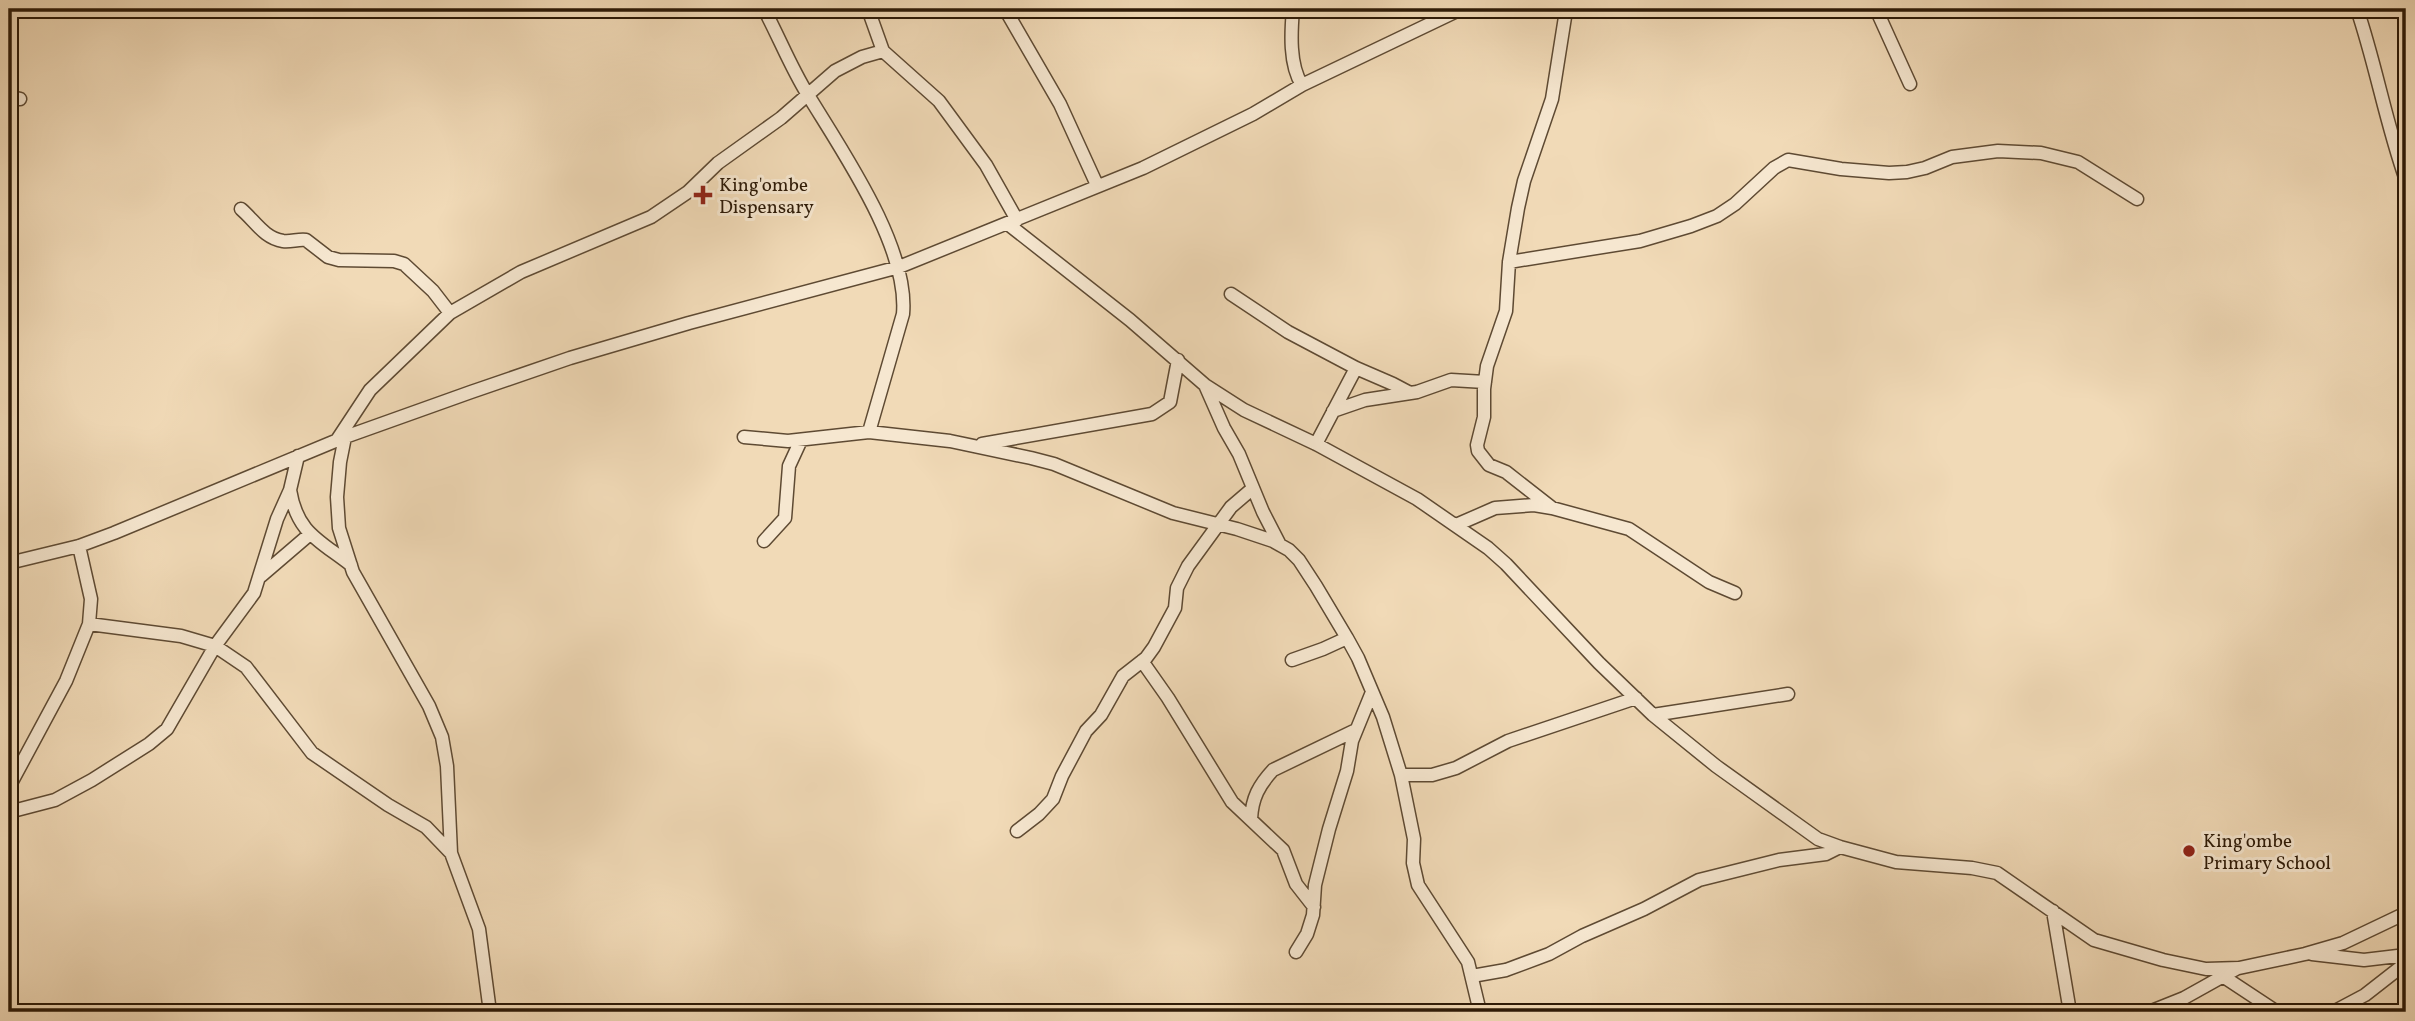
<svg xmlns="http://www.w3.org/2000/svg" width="2415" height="1021" font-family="Vollkorn,serif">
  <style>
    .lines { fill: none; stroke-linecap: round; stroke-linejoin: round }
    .minor-casing { stroke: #5e4a33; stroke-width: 15 }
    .minor { stroke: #f6e7d0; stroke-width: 12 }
    .poi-dot { fill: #8f2418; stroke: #f6e7d0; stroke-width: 2.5 }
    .labels { text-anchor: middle; stroke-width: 6; stroke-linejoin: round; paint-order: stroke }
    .poi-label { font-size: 19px; fill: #2d1a07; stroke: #f6e7d0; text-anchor: start }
  </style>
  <rect width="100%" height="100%" fill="#f1dab7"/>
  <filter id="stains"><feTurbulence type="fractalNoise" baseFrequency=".00286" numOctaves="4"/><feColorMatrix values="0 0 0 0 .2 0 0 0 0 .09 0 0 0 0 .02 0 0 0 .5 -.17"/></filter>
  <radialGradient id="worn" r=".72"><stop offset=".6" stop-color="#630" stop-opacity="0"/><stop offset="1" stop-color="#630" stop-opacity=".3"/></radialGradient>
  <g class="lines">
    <defs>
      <path id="minor" d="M764,9C779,37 791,68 808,95C842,151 909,247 903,314L869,432
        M868,9L883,51L939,101L986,165L1017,220
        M1005,9L1060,104L1097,185
        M1293,9C1291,32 1289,65 1302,85
        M1876,9L1910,84
        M2357,9C2376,65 2386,124 2406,180
        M9,97L20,99
        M241,209C255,221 264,238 283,241C291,242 298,239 306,240L328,257L339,260L394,261L404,264L433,291L450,313
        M1008,224L1130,320L1205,385L1244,410L1316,444L1417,499L1488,548L1506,564L1599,663L1653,715L1716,766L1818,839L1840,847L1896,862L1972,868L1997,873L2094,940L2163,960L2206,969L2239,968L2305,954L2343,943L2406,913
        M1509,262L1640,241L1691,226L1717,216L1735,204L1774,168L1788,160L1841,169L1889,173L1907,172L1925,168L1952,157L1998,151L2041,153L2078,162L2137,199
        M1231,294L1288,332L1356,368L1393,384L1410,393
        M1205,385L1224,428L1239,454L1263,512L1280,545
        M1333,411L1365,400L1417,392L1451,380L1485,382
        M345,437L340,462L337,497L339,528L353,572L429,706L442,737L447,766L451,853L479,929L490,1012
        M744,437L788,441L869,432L950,441L1031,458L1054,464L1173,513L1237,529L1273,541L1289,550L1299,560L1316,586L1347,638L1358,658L1383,717L1401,775L1414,839L1413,863L1418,885L1468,962L1480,1012
        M337,440L370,390L450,313L521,272L651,217L688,192L718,163L781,118L835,71L862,57L883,51
        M982,444L1152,414L1170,402L1178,360
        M1316,444L1356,368
        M290,490C297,533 319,540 351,565
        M1552,508L1506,472L1489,465L1478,451L1477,445L1484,417V389L1487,366L1506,311L1509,262L1518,208L1524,181L1552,99L1565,17L1563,9
        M1456,525L1495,508L1534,505L1552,508L1629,529L1709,582L1735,593
        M764,541L785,518L789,466L801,440
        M9,563L79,546L114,533L345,437L471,392L570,358L689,323L899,267L1143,168L1253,114L1302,85L1461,9
        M261,576L310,534
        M89,624L181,636L215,646L246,667L312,753L388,805L426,827L451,853
        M1292,660L1323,649L1347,638
        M1142,661L1168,698L1232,802L1283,850L1296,884L1314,907
        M1653,715L1788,694
        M1401,775H1432L1456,768L1508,741L1636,698
        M9,787L66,681L89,624L91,599L79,546
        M9,812L55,800L92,780L149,744L167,729L215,646L254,593L277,519L290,490L298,456
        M1251,819C1252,798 1259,785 1273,770L1356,730
        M1017,831L1039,814L1053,799L1062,776L1086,731L1101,715L1123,676L1146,658L1154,647L1175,608L1177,588L1188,566L1231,507L1252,489
        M2053,911L2070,1012
        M1296,952L1307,934L1313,915L1315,885L1329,829L1347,771L1352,741L1372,692
        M2312,954L2364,960L2406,955
        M1472,976L1506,970L1549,954L1582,936L1644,909L1699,880L1779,860L1826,854L1840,847
        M2224,977L2277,1012
        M2149,1012L2184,998L2236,969
        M2333,1012L2365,995L2406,963"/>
    </defs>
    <use href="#minor" class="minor-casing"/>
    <use href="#minor" class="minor"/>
  </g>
  <g class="poi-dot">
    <path d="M699.5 184.5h7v7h7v7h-7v7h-7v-7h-7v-7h7z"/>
    <circle cx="2189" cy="851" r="7"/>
  </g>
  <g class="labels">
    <g class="poi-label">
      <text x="719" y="191">King'ombe<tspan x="719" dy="22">Dispensary</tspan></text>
      <text x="2203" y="847">King'ombe<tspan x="2203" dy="22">Primary School</tspan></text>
    </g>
  </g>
  <rect width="2415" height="1021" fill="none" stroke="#f1dab7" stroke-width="35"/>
  <rect x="10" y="10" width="2394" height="1000" fill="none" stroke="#2d1a07" stroke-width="3.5"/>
  <rect x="18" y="18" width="2380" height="986" fill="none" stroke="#2d1a07" stroke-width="2"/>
  <rect width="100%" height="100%" filter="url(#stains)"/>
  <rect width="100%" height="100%" fill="url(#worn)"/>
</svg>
